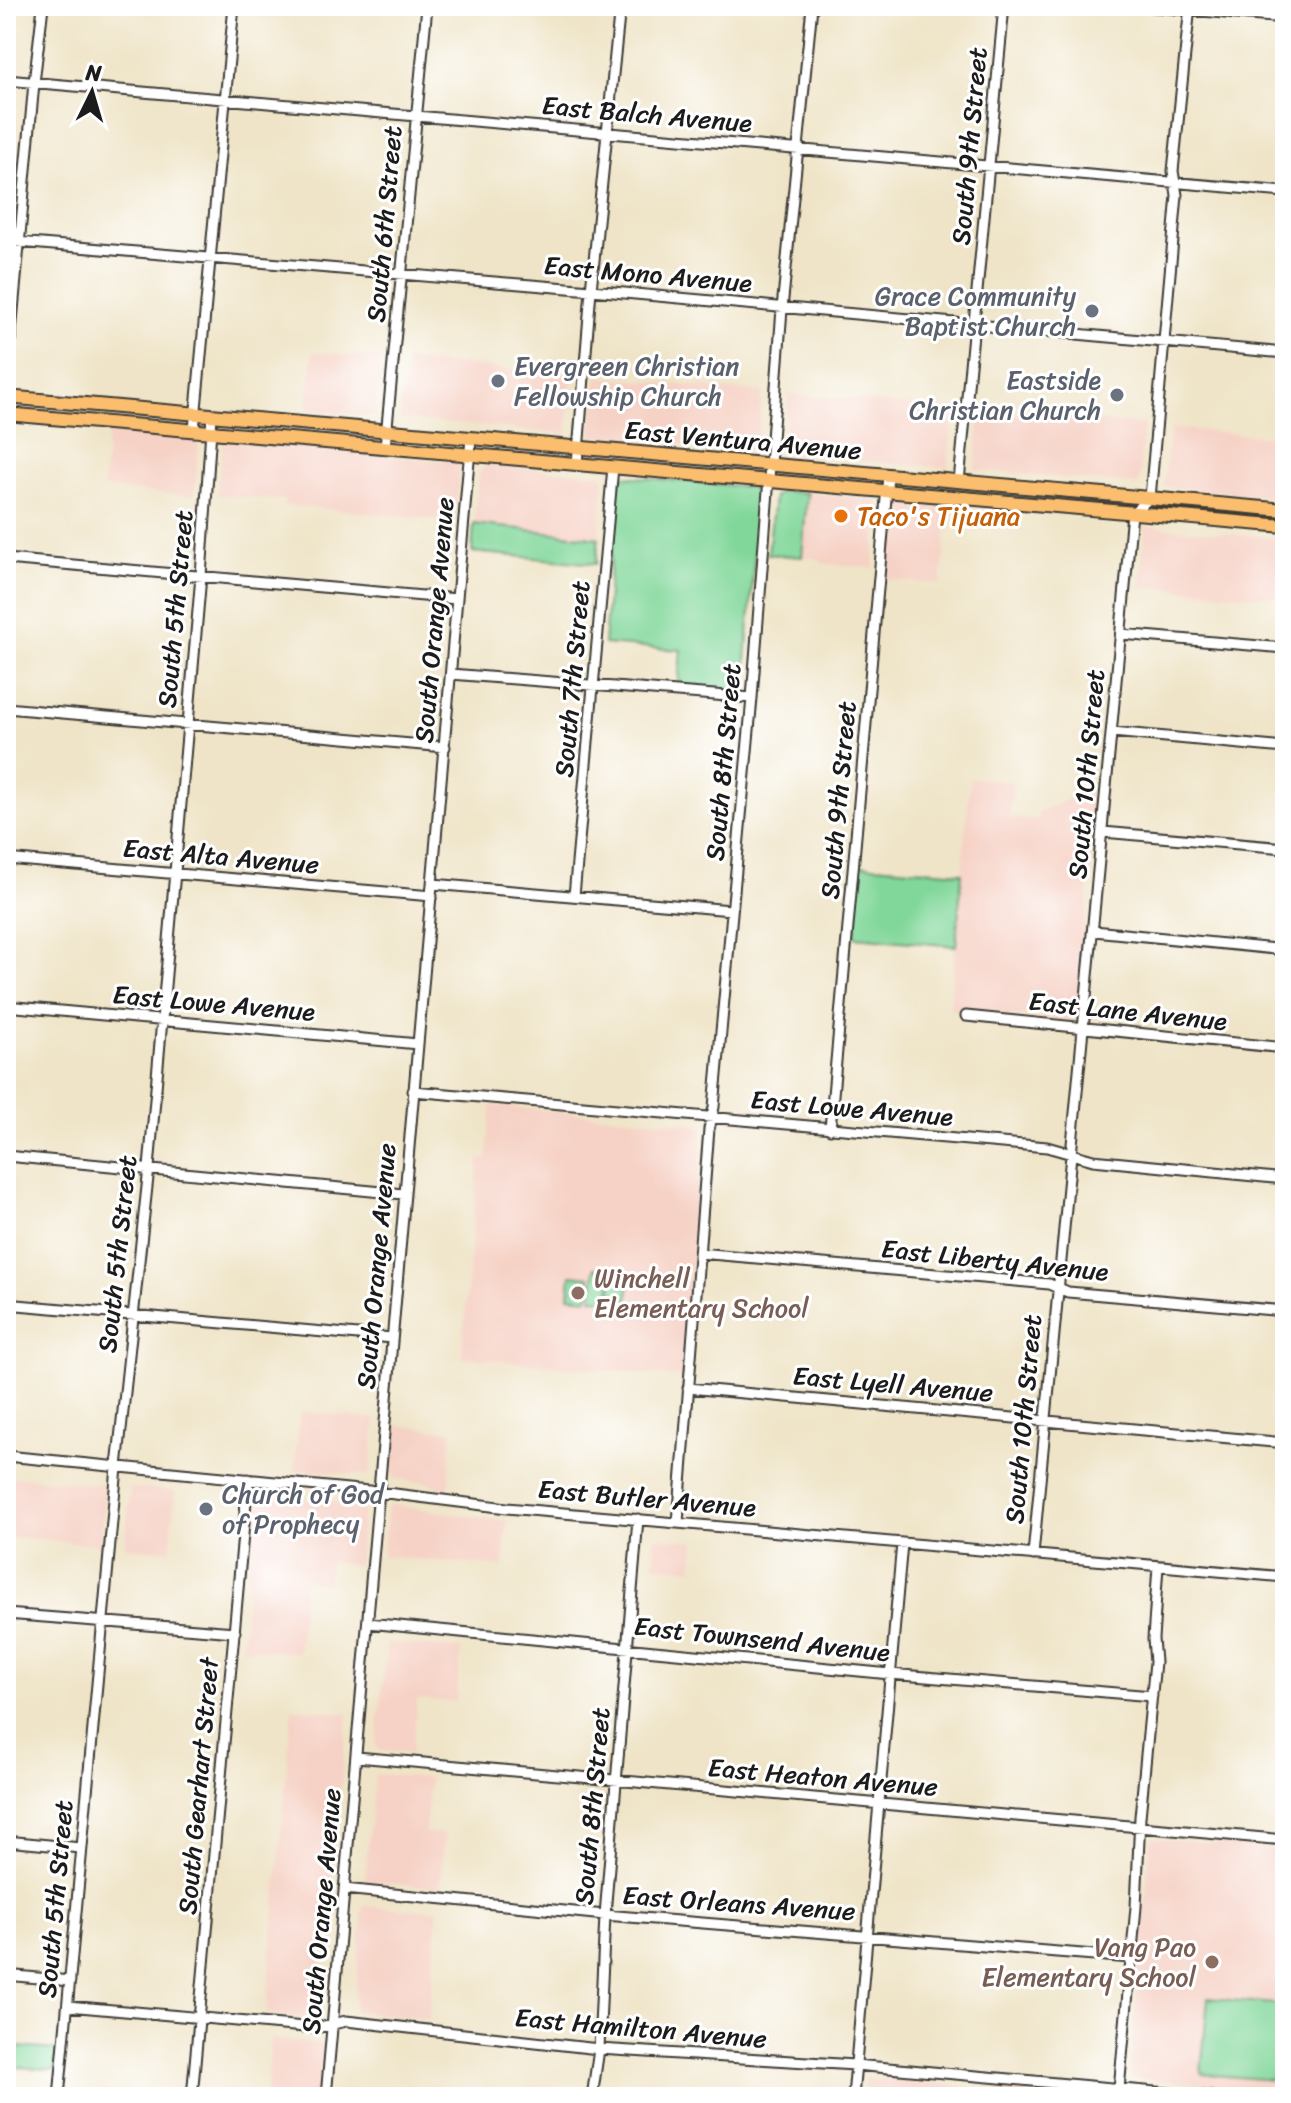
<svg xmlns="http://www.w3.org/2000/svg" width="1291" height="2103" font-family="Sriracha,sans-serif">
  <style>
    .built { fill: #f6d1c5 }
    .green { fill: #81d79a; stroke: #4e7a5b; stroke-width: 2 }
    .lines { fill: none; stroke-linecap: round; stroke-linejoin: round }
    .minor-casing { stroke: #3c3a36; stroke-width: 13 }
    .major-casing { stroke: #3c3a36; stroke-width: 16 }
    .minor { stroke: #fff; stroke-width: 9 }
    .major { stroke: #fabe6e; stroke-width: 12 }
    .worship-dot { fill: #6b7280; stroke: #fff; stroke-width: 3 }
    .food-dot { fill: #e8710a; stroke: #fff; stroke-width: 3 }
    .education-dot { fill: #8d6e63; stroke: #fff; stroke-width: 3 }
    .labels { text-anchor: middle; stroke-width: 6; stroke-linejoin: round; paint-order: stroke }
    .street-label { font-size: 26px; fill: #1c1c1c; stroke: #fff }
    .worship-label { font-size: 26px; fill: #5b616d; stroke: #fff; text-anchor: end }
    .food-label { font-size: 26px; fill: #c56008; stroke: #fff; text-anchor: start }
    .education-label { font-size: 26px; fill: #785e54; stroke: #fff; text-anchor: start }
  </style>
  <rect width="100%" height="100%" fill="#fff"/>
  <filter id="ink" filterUnits="userSpaceOnUse"><feTurbulence type="fractalNoise" baseFrequency=".0125" numOctaves="2"/><feDisplacementMap in="SourceGraphic" scale="16" xChannelSelector="R" yChannelSelector="G"/><feConvolveMatrix kernelMatrix="1 2 1 2 8 2 1 2 1" color-interpolation-filters="sRGB"/></filter>
  <filter id="wash" filterUnits="userSpaceOnUse"><feTurbulence type="fractalNoise" baseFrequency=".006" numOctaves="4" result="noise"/><feDisplacementMap in="SourceGraphic" scale="32" xChannelSelector="R" yChannelSelector="G"/><feGaussianBlur stdDeviation="1.8" result="paint"/><feColorMatrix in="noise" values="0 0 0 0 0 0 0 0 0 0 0 0 0 0 0 0 0 1.4 0 .05"/><feComposite in="paint" operator="in"/></filter>
  <g filter="url(#wash)">
    <rect width="100%" height="100%" fill="#efe4c7"/>
    <path class="built" d="M313,352L380,358L376,417L307,410Z
      M406,360L572,375L567,434L400,419Z
      M597,377L762,392L757,451L591,436Z
      M788,394L953,409L948,468L784,453Z
      M979,411L1144,425L1139,485L975,470Z
      M1170,428L1285,438V498L1164,487Z
      M108,431L194,439L199,446L194,496L103,488Z
      M226,441L326,450L341,447L364,451L369,454L456,462L460,465L455,521L285,505V500L217,495L222,445Z
      M486,465L600,474L604,477L599,538L474,524L479,473Z
      M807,493L872,499L878,502L874,568L821,563V559L802,557Z
      M903,501L949,505L941,584L887,579L893,507L897,502Z
      M1145,526L1285,539V598L1140,586Z
      M970,778L1013,782L1009,818L1038,820L1039,813L1077,795H1097L1077,1017L1071,1021L950,1009Z
      M491,1105L700,1125L702,1129L695,1230L682,1359L683,1377L461,1357L479,1159H487Z
      M300,1412L376,1419L370,1475L294,1471Z
      M390,1425L452,1431L448,1492L428,1483L394,1478L392,1472L395,1441Z
      M6,1476L106,1485L101,1545L6,1536Z
      M130,1487L175,1491L170,1551L125,1547Z
      M261,1494L358,1504L363,1510L358,1565L330,1562L327,1583L304,1581L298,1653L242,1648L254,1499Z
      M391,1505L507,1521L503,1567L382,1556L387,1509Z
      M655,1537L695,1541L693,1569L653,1565Z
      M387,1643L461,1649L456,1702L417,1699L412,1753L379,1750L376,1746Z
      M292,1708L348,1714L331,1888L326,1899L318,2016L316,2020L266,2014Z
      M375,1774L430,1778L425,1832L445,1834L440,1888L368,1881L365,1877Z
      M1154,1838L1285,1850V2092L1133,2078L1130,2074L1150,1841Z
      M363,1906L438,1911L429,2019L354,2011Z
      M271,2039L322,2044L317,2097H266Z
      M866,2078L1084,2097H864Z"/>
    <path class="green" d="M623,476L757,488L760,490L744,685L740,691L678,686L681,650L604,644L617,480Z
      M781,491L807,493L802,557L768,554L774,497Z
      M474,524L599,538L596,564L472,552Z
      M861,865L962,873L956,946L855,937Z
      M595,1268L612,1270L609,1299L592,1298Z
      M614,1270L630,1272L628,1301L611,1299Z
      M571,1275L590,1277L588,1298L569,1296Z
      M1208,1998L1285,2005V2081L1201,2074Z
      M6,2046L56,2050L55,2070L6,2066Z"/>
  </g>
  <g filter="url(#ink)">
    <g class="lines">
      <defs>
        <path id="minor" d="M1142,6L1285,18
          M6,80L1285,192
          M6,241L591,290L1285,353
          M6,387L34,83L43,6
          M194,430L234,6
          M385,447L427,6
          M577,464L591,290L620,6
          M959,482L1004,6
          M6,559L457,599
          M1121,634L1285,648
          M451,674L752,698
          M6,708L445,747
          M1112,732L1285,748
          M1103,832L1285,848
          M6,859L432,896
          M433,884L731,910
          M574,896L613,467
          M1094,931L1285,950
          M6,1006L418,1044
          M966,1016L1285,1048
          M413,1091L1047,1147L1093,1160L1285,1179
          M830,1129L888,476
          M6,1156L403,1194
          M699,1253L1049,1284L1068,1292L1285,1311
          M6,1304L392,1338
          M688,1388L1285,1443
          M6,1456L379,1492L507,1508L1285,1577
          M678,1523L709,1129L714,1107L752,698L782,309L812,6
          M1033,1555L1132,513L1150,498L1177,195L1173,171L1190,6
          M6,1614L235,1632
          M368,1623L890,1674L1152,1696
          M357,1757L1285,1840
          M6,1841L81,1848
          M344,1889L605,1915L1131,1958
          M6,1975L70,1981
          M68,2006L316,2028L346,2021L599,2049L855,2065L1212,2097
          M1119,2089L1136,1907L1140,1817L1155,1662L1153,1639L1158,1566
          M59,2097L117,1467L149,1168L201,576L212,415
          M192,2097L248,1479
          M326,2097L471,438
          M592,2097L599,2049L605,1915L638,1519
          M853,2097L902,1543"/>
        <path id="major" d="M6,397L1285,510
          M6,414L1285,526"/>
      </defs>
      <use href="#minor" class="minor-casing"/>
      <use href="#major" class="major-casing"/>
      <use href="#minor" class="minor"/>
      <use href="#major" class="major"/>
    </g>
  </g>
  <g class="worship-dot">
    <circle cx="1092" cy="311" r="8"/>
    <circle cx="498" cy="381" r="8"/>
    <circle cx="1117" cy="395" r="8"/>
    <circle cx="206" cy="1509" r="8"/>
  </g>
  <circle class="food-dot" cx="841" cy="516" r="8"/>
  <g class="education-dot">
    <circle cx="578" cy="1293" r="8"/>
    <circle cx="1212" cy="1962" r="8"/>
  </g>
  <g class="labels">
    <g class="street-label">
      <text transform="translate(647 114) rotate(5)" y="9">East Balch Avenue</text>
      <text transform="translate(969 146) rotate(-85)" y="9">South 9th Street</text>
      <text transform="translate(384 224) rotate(-85)" y="9">South 6th Street</text>
      <text transform="translate(648 274) rotate(5)" y="9">East Mono Avenue</text>
      <text transform="translate(743 440) rotate(5)" y="9">East Ventura Avenue</text>
      <text transform="translate(175 609) rotate(-85)" y="9">South 5th Street</text>
      <text transform="translate(434 620) rotate(-85)" y="9">South Orange Avenue</text>
      <text transform="translate(572 679) rotate(-85)" y="9">South 7th Street</text>
      <text transform="translate(723 762) rotate(-85)" y="9">South 8th Street</text>
      <text transform="translate(1086 774) rotate(-85)" y="9">South 10th Street</text>
      <text transform="translate(838 800) rotate(-85)" y="9">South 9th Street</text>
      <text transform="translate(221 856) rotate(5)" y="9">East Alta Avenue</text>
      <text transform="translate(214 1003) rotate(5)" y="9">East Lowe Avenue</text>
      <text transform="translate(1128 1011) rotate(6)" y="9">East Lane Avenue</text>
      <text transform="translate(852 1108) rotate(5)" y="9">East Lowe Avenue</text>
      <text transform="translate(117 1254) rotate(-84)" y="9">South 5th Street</text>
      <text transform="translate(995 1260) rotate(6)" y="9">East Liberty Avenue</text>
      <text transform="translate(376 1266) rotate(-85)" y="9">South Orange Avenue</text>
      <text transform="translate(893 1384) rotate(5)" y="9">East Lyell Avenue</text>
      <text transform="translate(1023 1419) rotate(-85)" y="9">South 10th Street</text>
      <text transform="translate(647 1498) rotate(5)" y="9">East Butler Avenue</text>
      <text transform="translate(762 1639) rotate(6)" y="9">East Townsend Avenue</text>
      <text transform="translate(823 1777) rotate(5)" y="9">East Heaton Avenue</text>
      <text transform="translate(198 1786) rotate(-85)" y="9">South Gearhart Street</text>
      <text transform="translate(592 1806) rotate(-85)" y="9">South 8th Street</text>
      <text transform="translate(55 1899) rotate(-85)" y="9">South 5th Street</text>
      <text transform="translate(739 1903) rotate(4)" y="9">East Orleans Avenue</text>
      <text transform="translate(321 1911) rotate(-85)" y="9">South Orange Avenue</text>
      <text transform="translate(641 2028) rotate(5)" y="9">East Hamilton Avenue</text>
    </g>
    <g class="worship-label">
      <text x="1076" y="305">Grace Community<tspan x="1076" dy="30">Baptist Church</tspan></text>
      <text x="514" y="375" text-anchor="start">Evergreen Christian<tspan x="514" dy="30">Fellowship Church</tspan></text>
      <text x="1101" y="389">Eastside<tspan x="1101" dy="30">Christian Church</tspan></text>
      <text x="222" y="1503" text-anchor="start">Church of God<tspan x="222" dy="30">of Prophecy</tspan></text>
    </g>
    <g class="food-label">
      <text x="857" y="525">Taco's Tijuana</text>
    </g>
    <g class="education-label">
      <text x="594" y="1287">Winchell<tspan x="594" dy="30">Elementary School</tspan></text>
      <text x="1196" y="1956" text-anchor="end">Vang Pao<tspan x="1196" dy="30">Elementary School</tspan></text>
    </g>
  </g>
  <rect width="1291" height="2103" fill="none" stroke="#fff" stroke-width="32"/>
  <g transform="translate(92 92) rotate(5)" stroke="#ffffff" stroke-width="6" paint-order="stroke">
  <path d="M0-6L14 30L0 20L-14 30Z" fill="#1c1c1c"/>
  <text y="-12" font-size="22" font-weight="bold" text-anchor="middle" fill="#1c1c1c">N</text>
  </g>
</svg>
